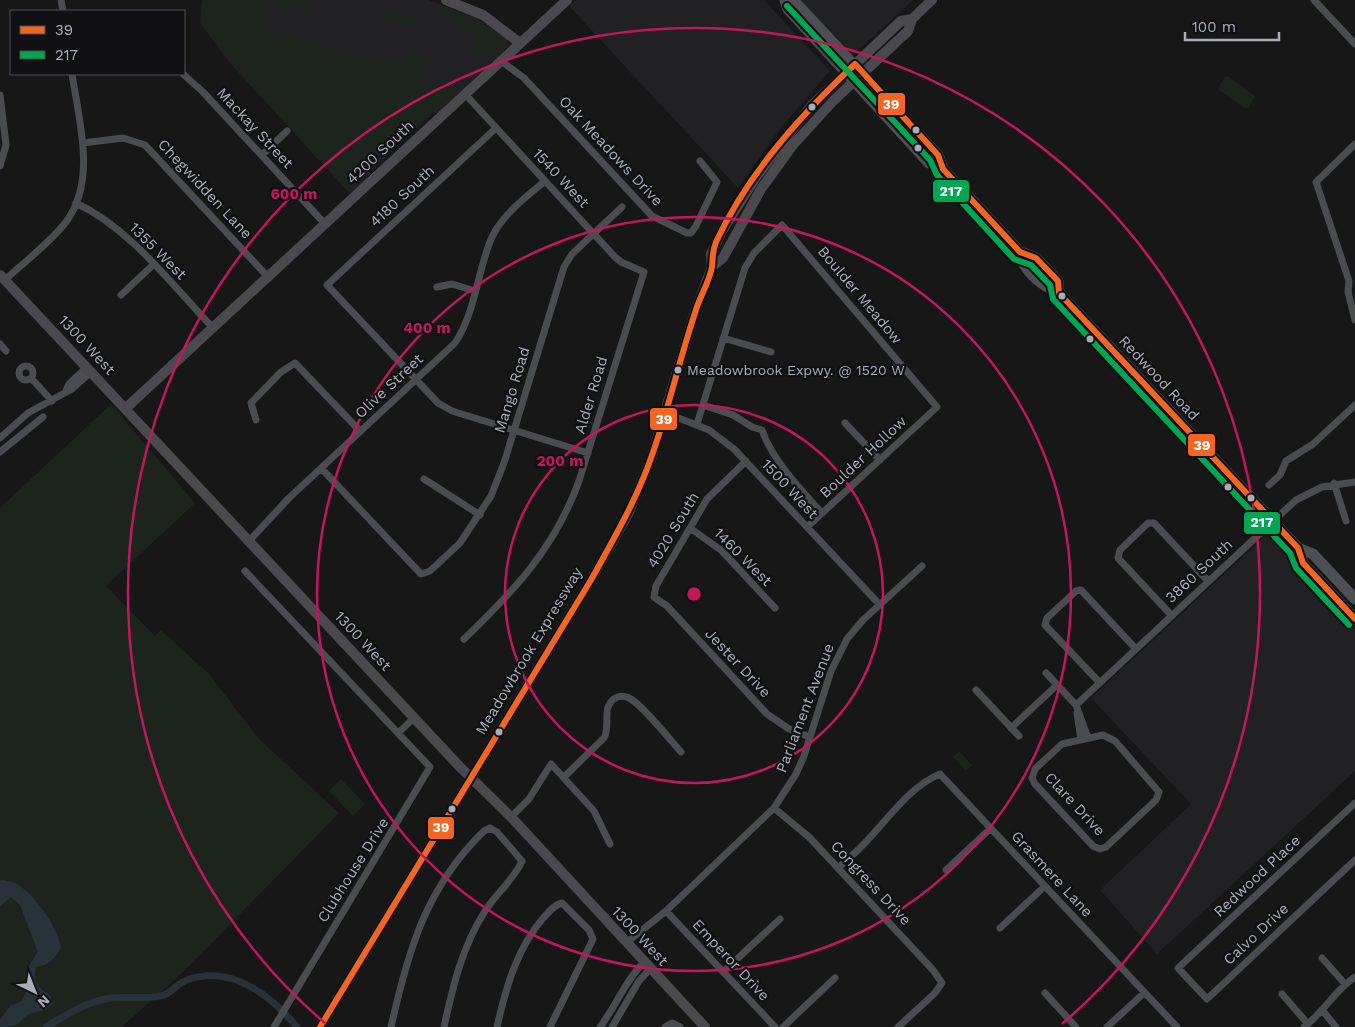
<svg xmlns="http://www.w3.org/2000/svg" width="1355" height="1027" font-family="'Work Sans',sans-serif">
  <style>
    .built { fill: #212123 }
    .green { fill: #1d241e }
    .water { fill: #2a3239 }
    .lines { fill: none; stroke-linecap: round; stroke-linejoin: round }
    .canal { stroke: #2a3239; stroke-width: 7 }
    .street { stroke: #4b4c50; stroke-width: 7 }
    .secondary { stroke: #4a4a4e; stroke-width: 10 }
    .primary { stroke: #4d4f52; stroke-width: 11 }
    .bus-1-casing { stroke: #111113; stroke-width: 10 }
    .bus-2-casing { stroke: #111113; stroke-width: 10 }
    .bus-1 { stroke: #f26522; stroke-width: 6 }
    .bus-2 { stroke: #00a651; stroke-width: 6 }
    .ring { fill: none; stroke: #c2185b; stroke-width: 2.5 }
    .bus-dot { fill: #a8adb8; stroke: #111113; stroke-width: 2 }
    .labels { text-anchor: middle; stroke-width: 4.5; stroke-linejoin: round; paint-order: stroke }
    .bus-label { font-size: 14px; fill: #a8adb8; stroke: #111113; text-anchor: start }
    .street-label { font-size: 15px; fill: #a8adb8; stroke: #111113 }
    .centre { fill: #c2185b; stroke: #111113; stroke-width: 2.5 }
    .ring-label { font-size: 15px; text-anchor: middle; font-weight: bold; fill: #c2185b; stroke: #111113; stroke-width: 4.5; stroke-linejoin: round; paint-order: stroke }
    .line-badge { stroke: #111113; stroke-width: 2 }
    .badge-label { font-size: 14px; text-anchor: middle; font-weight: bold; fill: #fff }
  </style>
  <rect width="100%" height="100%" fill="#171717"/>
  <path class="built" d="M202,0H429L476,18L507,39L509,46L439,112L432,114L369,173L365,180L350,194L229,62L200,23Z
    M576,0H764L830,71L779,130L738,188L569,6Z
    M800,0H913L852,56Z
    M1264,537L1268,536L1273,539L1355,627V771L1157,954L1100,890L1191,804L1091,698Z"/>
  <path class="green" d="M202,0H258L269,3L270,7L265,30L293,36L295,40L299,41L302,39L324,44L326,48L331,49L334,47L368,59L370,57L403,63L406,53L426,57L420,79L452,88L455,91L348,189L229,60L201,23Z
    M276,0C292,0 310,0 317,13L275,3Z
    M439,7L467,17L464,29L457,20L437,15Z
    M384,12L418,21L413,27L383,19Z
    M469,18L506,42V45L486,63L473,54L477,35L466,29Z
    M1225,77H1229L1255,96L1248,108H1245L1219,90V86Z
    M111,404L195,503L106,586L155,636L161,630L209,674L259,739L339,813L187,968L122,1027H0V508Z
    M959,751L972,765L966,771L953,757Z
    M341,779L365,804L353,816L329,791Z"/>
  <path class="water" d="M2,880C7,881 13,881 17,884C36,896 57,926 61,948C54,959 50,965 36,967C32,982 38,988 50,995L53,1004C45,1012 41,1010 32,1013C16,1019 27,1027 0,1027V1020L10,1006L22,1001L29,985L25,981L26,970L38,952L20,905L11,897L0,906V881Z"/>
  <g class="lines">
    <path class="canal" d="M46,1027C66,1015 87,1001 111,998C126,996 151,1000 164,995C172,992 178,983 187,980C231,964 270,995 297,1027"/>
    <path class="street" d="M61,0L63,11
      M1314,0L1355,44
      M501,61L524,78L652,216L687,233H691L696,226L717,182L700,161
      M183,74L203,92L325,224
      M0,95L6,145L0,166
      M496,128L327,285L438,403L452,411L588,453
      M83,143L123,138L145,145L268,277
      M1355,144L1316,182L1349,281L1348,292L1355,320
      M262,155L287,131
      M76,203C131,229 171,284 213,328
      M5,280C25,261 49,244 66,222C97,180 79,121 72,74
      M437,287L452,284L475,291
      M121,295L153,265
      M723,338L771,352
      M0,344L6,351
      M19 373a7 7 0 1 1 14 0a7 7 0 1 1-14 0Z
      M31,378L52,401
      M66,391L69,384L87,367
      M703,405L733,415L752,427L762,430C772,460 801,490 822,513
      M666,413L709,430L734,449L880,605
      M256,420L251,403L281,372L295,363L360,431
      M845,423L880,460
      M697,424L745,268L754,253L782,225L937,407L807,527
      M0,438L28,413L72,389L91,372
      M0,452L43,417
      M746,461L707,499L656,586L654,597L667,606L767,714L789,729L810,737
      M321,468L421,574L430,571L460,543L491,496L504,463L564,267L572,254L622,207
      M424,479L480,515
      M1334,483L1346,521
      M1269,485L1280,475L1286,461L1313,444L1355,405
      M690,528L722,551L775,608
      M250,540L289,498L455,343C476,312 477,271 492,237C503,214 526,197 545,181
      M245,571L430,767L274,1027
      M1172,616L1118,558L1120,550L1148,523H1154L1208,581
      M464,639C514,591 555,548 579,481L644,272L621,262L615,257L465,94
      M1046,673L1076,705L1088,738
      M1100,683L1045,625L1047,618L1076,591L1081,590L1136,649
      M976,690L1019,736
      M1076,705L1296,500L1322,487L1355,482
      M1077,713L1081,740
      M1011,728L1057,685
      M398,733L414,718
      M1103,735L1115,741L1159,792L1156,800L1106,847L1100,849L1093,846L1035,784L1032,778L1035,769L1062,744Z
      M564,777L604,738C610,727 604,713 609,705C613,697 621,694 629,698C643,705 669,739 681,752
      M1355,803L1178,968L1207,999L1355,860
      M774,808L809,837L933,970L942,983L934,994L898,1027
      M511,817L529,799L551,764L594,811L610,844
      M838,868C851,857 863,846 874,833C893,812 913,785 940,774L1177,1027
      M946,870L991,828
      M666,911L775,1027
      M1000,928L1045,886
      M626,943L666,911L774,808L796,774L804,756L831,671L847,639L863,620L922,566
      M1322,958L1345,984
      M723,972L780,919
      M1045,993L1076,1027
      M1282,994L1308,1024
      M1322,1010L1336,1027
      M391,1027C408,951 426,887 484,831L490,828L497,832L522,861C516,877 495,895 485,911C462,947 453,986 444,1027
      M497,1027C506,987 517,948 544,917C550,911 554,905 562,903L589,930L593,939L550,1027
      M600,1027C616,1006 625,981 644,962
      M612,1027L639,981L650,969
      M665,1027L672,1023L680,1027
      M783,1027L835,978
      M1107,1027L1144,993
      M1304,1027C1324,1012 1335,990 1355,977"/>
    <path class="secondary" d="M446,0L483,15L520,43
      M712,267L723,258L761,189L793,145L834,100L908,31L912,19L932,0
      M0,275L460,767L511,817L705,1027
      M126,408L567,0
      M320,1027L591,580L628,514L651,459L695,312L712,267L711,254L722,231L756,177L811,106L901,21L912,19"/>
    <path class="primary" d="M785,0L788,9L929,163L943,169
      M793,0L938,155L943,169L1020,252L1036,258L1058,281L1059,293
      M1020,252C1022,271 1043,286 1059,293L1298,548L1313,554L1355,599
      M1298,548L1303,563L1355,619"/>
    <defs>
      <path id="bus-1" d="M320,1027L591,580C613,540 636,501 651,458C668,411 679,361 695,313C699,298 709,283 712,267C713,257 712,252 716,242C748,173 801,115 855,64L938,155L943,169L1020,252L1036,258L1058,281L1059,293L1298,548L1303,563L1355,619"/>
      <path id="bus-2" d="M787,6L930,160L937,175L1014,259L1031,265L1050,285L1053,299L1290,553L1296,568L1349,625"/>
    </defs>
    <use href="#bus-1" class="bus-1-casing"/>
    <use href="#bus-2" class="bus-2-casing"/>
    <use href="#bus-1" class="bus-1"/>
    <use href="#bus-2" class="bus-2"/>
  </g>
  <g class="ring">
    <circle cx="694" cy="594" r="189"/>
    <circle cx="694" cy="594" r="377"/>
    <path d="M326 1024A566 566 0 1 1 1062 1024"/>
  </g>
  <g class="bus-dot">
    <circle cx="812" cy="107" r="4.5"/>
    <circle cx="916" cy="130" r="4.5"/>
    <circle cx="918" cy="148" r="4.5"/>
    <circle cx="1062" cy="296" r="4.5"/>
    <circle cx="1090" cy="339" r="4.5"/>
    <circle cx="678" cy="370" r="4.5"/>
    <circle cx="1228" cy="487" r="4.5"/>
    <circle cx="1251" cy="498" r="4.5"/>
    <circle cx="499" cy="732" r="4.5"/>
    <circle cx="452" cy="809" r="4.5"/>
  </g>
  <g class="labels">
    <g class="bus-label">
      <text x="687" y="375">Meadowbrook Expwy. @ 1520 W</text>
    </g>
    <g class="street-label">
      <text transform="translate(255 128) rotate(47)" y="5">Mackay Street</text>
      <text transform="translate(611 151) rotate(47)" y="5">Oak Meadows Drive</text>
      <text transform="translate(380 152) rotate(-43)" y="5">4200 South</text>
      <text transform="translate(561 178) rotate(47)" y="5">1540 West</text>
      <text transform="translate(205 189) rotate(47)" y="5">Chegwidden Lane</text>
      <text transform="translate(402 196) rotate(-43)" y="5">4180 South</text>
      <text transform="translate(158 251) rotate(45)" y="5">1355 West</text>
      <text transform="translate(860 295) rotate(50)" y="5">Boulder Meadow</text>
      <text transform="translate(87 345) rotate(47)" y="5">1300 West</text>
      <text transform="translate(1159 378) rotate(47)" y="5">Redwood Road</text>
      <text transform="translate(389 386) rotate(-43)" y="5">Olive Street</text>
      <text transform="translate(512 390) rotate(-73)" y="5">Mango Road</text>
      <text transform="translate(591 395) rotate(-73)" y="5">Alder Road</text>
      <text transform="translate(863 457) rotate(-43)" y="5">Boulder Hollow</text>
      <text transform="translate(790 489) rotate(47)" y="5">1500 West</text>
      <text transform="translate(673 530) rotate(-59)" y="5">4020 South</text>
      <text transform="translate(743 557) rotate(45)" y="5">1460 West</text>
      <text transform="translate(1199 571) rotate(-43)" y="5">3860 South</text>
      <text transform="translate(363 641) rotate(47)" y="5">1300 West</text>
      <text transform="translate(529 651) rotate(-59)" y="5">Meadowbrook Expressway</text>
      <text transform="translate(738 663) rotate(47)" y="5">Jester Drive</text>
      <text transform="translate(805 708) rotate(-69)" y="5">Parliament Avenue</text>
      <text transform="translate(1075 804) rotate(47)" y="5">Clare Drive</text>
      <text transform="translate(353 870) rotate(-58)" y="5">Clubhouse Drive</text>
      <text transform="translate(1052 874) rotate(47)" y="5">Grasmere Lane</text>
      <text transform="translate(1257 876) rotate(-43)" y="5">Redwood Place</text>
      <text transform="translate(871 883) rotate(47)" y="5">Congress Drive</text>
      <text transform="translate(1256 934) rotate(-43)" y="5">Calvo Drive</text>
      <text transform="translate(640 936) rotate(47)" y="5">1300 West</text>
      <text transform="translate(731 960) rotate(47)" y="5">Emperor Drive</text>
    </g>
  </g>
  <circle cx="694" cy="594" r="8" class="centre"/>
  <g class="ring-label">
    <text x="294" y="199">600 m</text>
    <text x="427" y="333">400 m</text>
    <text x="560" y="466">200 m</text>
  </g>
  <g class="line-badge">
    <rect x="877" y="92" width="29" height="24" rx="5" fill="#f26522"/>
    <rect x="932" y="179" width="38" height="24" rx="5" fill="#00a651"/>
    <rect x="649" y="407" width="29" height="24" rx="5" fill="#f26522"/>
    <rect x="1187" y="433" width="29" height="24" rx="5" fill="#f26522"/>
    <rect x="1243" y="511" width="38" height="24" rx="5" fill="#00a651"/>
    <rect x="427" y="816" width="28" height="24" rx="5" fill="#f26522"/>
  </g>
  <g class="badge-label">
    <text x="891" y="109">39</text>
    <text x="951" y="196">217</text>
    <text x="664" y="424">39</text>
    <text x="1202" y="450">39</text>
    <text x="1262" y="527">217</text>
    <text x="441" y="832">39</text>
  </g>
  <rect x="10" y="10" width="175" height="65" fill="#111113" stroke="#4d4f55"/>
  <rect x="20" y="26" width="25" height="8" fill="#f26522" stroke="#4d4f55"/>
  <text x="55" y="35" font-size="15" fill="#a8adb8">39</text>
  <rect x="20" y="51" width="25" height="8" fill="#00a651" stroke="#4d4f55"/>
  <text x="55" y="60" font-size="15" fill="#a8adb8">217</text>
  <g transform="translate(35 992) rotate(137)" stroke="#111113" stroke-width="4" paint-order="stroke">
  <path d="M0-4L9 19L0 12L-9 19Z" fill="#a8adb8"/>
  <text y="-8" font-size="14" font-weight="bold" text-anchor="middle" fill="#a8adb8">N</text>
  </g>
  <path d="M1185 32v8h94v-8" fill="none" stroke="#a8adb8" stroke-width="2.5"/>
  <text x="1192" y="32" font-size="15" fill="#a8adb8" stroke="#111113" stroke-width="4" paint-order="stroke">100 m</text>
</svg>
